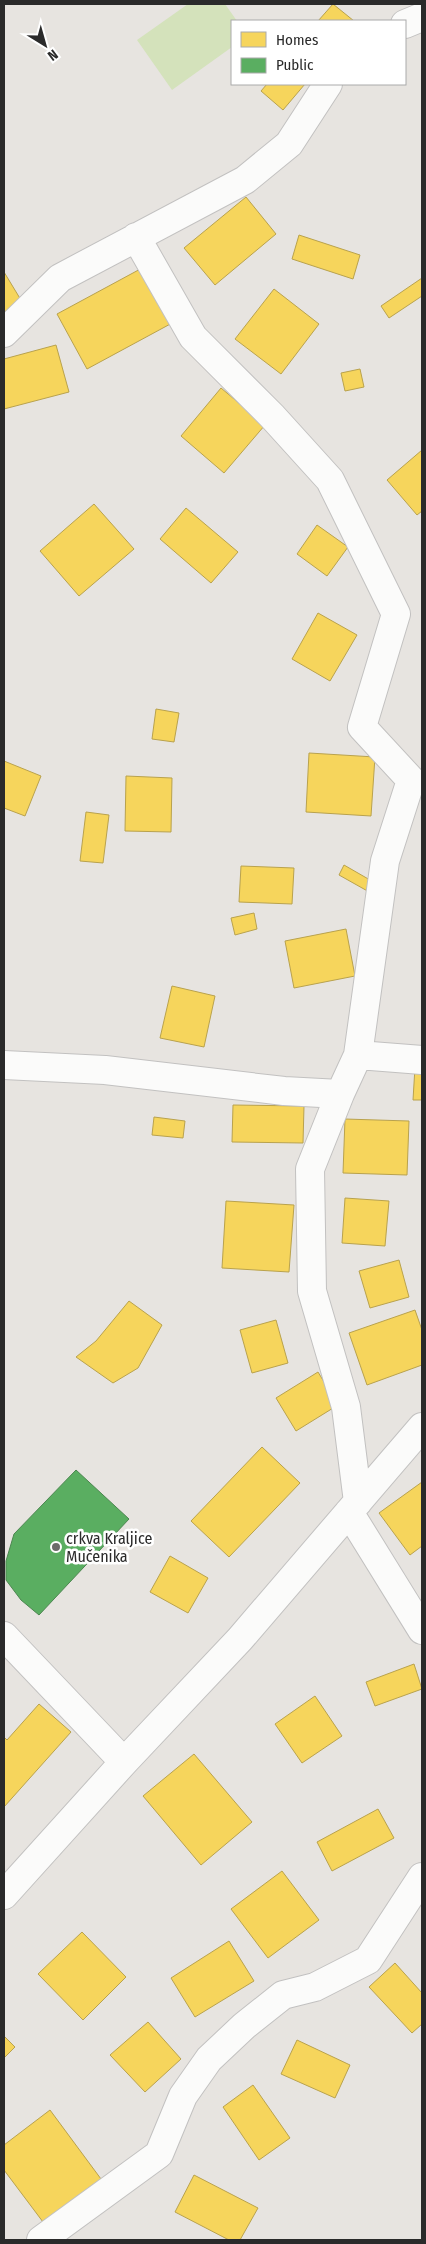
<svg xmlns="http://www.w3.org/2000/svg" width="426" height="2244" font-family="'Fira Sans Condensed',sans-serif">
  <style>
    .pitch { fill: #d4e2bb }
    .homes { fill: #f6d55c; stroke: #b9a24d }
    .public { fill: #5aae61; stroke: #4c8650 }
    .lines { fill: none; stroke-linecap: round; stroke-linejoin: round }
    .minor-casing { stroke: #c2c1c0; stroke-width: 30 }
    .minor { stroke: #fbfbfa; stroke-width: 28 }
    .poi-dot { fill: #6c6b6a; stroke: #fff; stroke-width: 2 }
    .labels { text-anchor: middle; stroke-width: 5; stroke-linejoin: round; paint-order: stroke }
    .poi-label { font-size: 16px; fill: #2a2a2a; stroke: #fff; text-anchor: start }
  </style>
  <rect width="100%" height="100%" fill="#e7e4e0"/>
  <path class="pitch" d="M188,4H225L237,21H232V47L172,90L137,40Z"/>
  <path class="homes" d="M333,4L354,21H318Z
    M267,84H305L283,110L261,91Z
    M246,197L276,234L215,285L184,248Z
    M299,235L360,255L353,279L292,259Z
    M144,267L174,322L87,369L57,314Z
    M4,272L24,305L4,318Z
    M422,278V296L389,318L381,306Z
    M274,289L319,324L281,374L235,339Z
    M56,345L69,392L4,409V359Z
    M360,369L364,387L345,391L341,373Z
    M221,388L265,425L224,473L181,436Z
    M422,450V511L417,515L387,480Z
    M94,504L134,549L79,596L40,551Z
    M186,508L238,552L211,583L160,539Z
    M317,525L348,547L327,576L297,554Z
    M318,613L357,635L330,681L292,659Z
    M156,709L179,713L174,742L152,739Z
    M309,753L375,757L371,816L306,812Z
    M4,761L41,776L25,816L4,808Z
    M126,776L172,778L171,832L125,831Z
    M86,812L109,815L103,863L80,861Z
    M344,865L377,884L371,893L339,875Z
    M241,866L294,868L292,904L239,902Z
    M254,913L257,929L235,935L231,918Z
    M346,929L355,976L294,988L285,941Z
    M172,986L215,996L204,1047L160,1038Z
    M415,1067L422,1068V1100H413Z
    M233,1105L304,1106L303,1143L232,1142Z
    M154,1117L185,1121L183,1138L152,1135Z
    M345,1119L409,1121L407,1175L343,1173Z
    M345,1198L389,1201L385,1246L342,1243Z
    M226,1201L294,1205L289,1272L222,1268Z
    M399,1260L409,1297L370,1308L359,1271Z
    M129,1301L162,1325L138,1368L113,1383L76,1357L96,1341Z
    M415,1310L422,1330V1365L367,1385L349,1333Z
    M276,1320L288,1363L252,1373L240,1330Z
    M318,1372L338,1405L296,1431L276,1398Z
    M262,1447L300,1483L229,1557L191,1521Z
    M422,1482V1546L410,1555L379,1513Z
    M170,1556L208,1578L188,1613L150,1592Z
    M414,1664L422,1689L375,1706L366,1682Z
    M315,1696L342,1736L302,1763L275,1724Z
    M39,1704L71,1732L4,1807V1737L7,1740Z
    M194,1754L252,1822L201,1865L143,1796Z
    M378,1809L394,1838L332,1871L317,1842Z
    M282,1871L319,1920L268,1958L231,1909Z
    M82,1932L126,1977L83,2020L38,1974Z
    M229,1941L254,1981L195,2017L171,1978Z
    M395,1963L422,1993V2024L412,2033L369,1987Z
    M148,2022L181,2059L145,2092L110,2055Z
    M4,2036L15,2047L4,2058Z
    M297,2040L350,2065L335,2098L281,2074Z
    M253,2085L290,2138L259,2160L223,2107Z
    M50,2110L101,2179L43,2222L4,2170V2145Z
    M194,2175L258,2208L240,2240H229L175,2212Z"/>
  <path class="public" d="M76,1470L129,1519L39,1615L21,1600L6,1580V1561L14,1534Z"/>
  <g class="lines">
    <defs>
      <path id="minor" d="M405,24L422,17
        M136,237L193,337L272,416L330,480L396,614L362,727L411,780L385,861L358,1055L340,1094L310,1169L312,1291L346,1407L358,1502
        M4,333L60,278L245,180L289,144L328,84
        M358,1055L422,1060
        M4,1065L105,1070L284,1091L340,1094
        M349,1512L422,1630
        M4,1636L124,1762
        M4,1895L124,1762L240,1639L422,1427
        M41,2240L159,2154L183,2096L209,2059L244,2026L283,1995L315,1987L368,1960L422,1877"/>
    </defs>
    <use href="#minor" class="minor-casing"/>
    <use href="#minor" class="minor"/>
  </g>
  <circle class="poi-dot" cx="56" cy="1547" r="5"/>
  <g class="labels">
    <g class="poi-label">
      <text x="66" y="1544">crkva Kraljice<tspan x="66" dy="18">Mučenika</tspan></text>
    </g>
  </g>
  <rect width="426" height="2244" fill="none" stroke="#2a2a2a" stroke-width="10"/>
  <rect x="231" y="20" width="175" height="65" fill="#ffffff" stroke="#aaaaaa"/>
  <rect x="241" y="32" width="25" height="15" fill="#f6d55c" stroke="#aaaaaa"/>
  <text x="276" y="45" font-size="15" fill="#2a2a2a">Homes</text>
  <rect x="241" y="58" width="25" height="15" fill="#5aae61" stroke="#aaaaaa"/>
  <text x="276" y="70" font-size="15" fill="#2a2a2a">Public</text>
  <g transform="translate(45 45) rotate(143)" stroke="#ffffff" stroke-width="4" paint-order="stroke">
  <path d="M0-4L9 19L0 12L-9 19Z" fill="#2a2a2a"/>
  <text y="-8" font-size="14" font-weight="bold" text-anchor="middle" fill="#2a2a2a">N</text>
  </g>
</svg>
